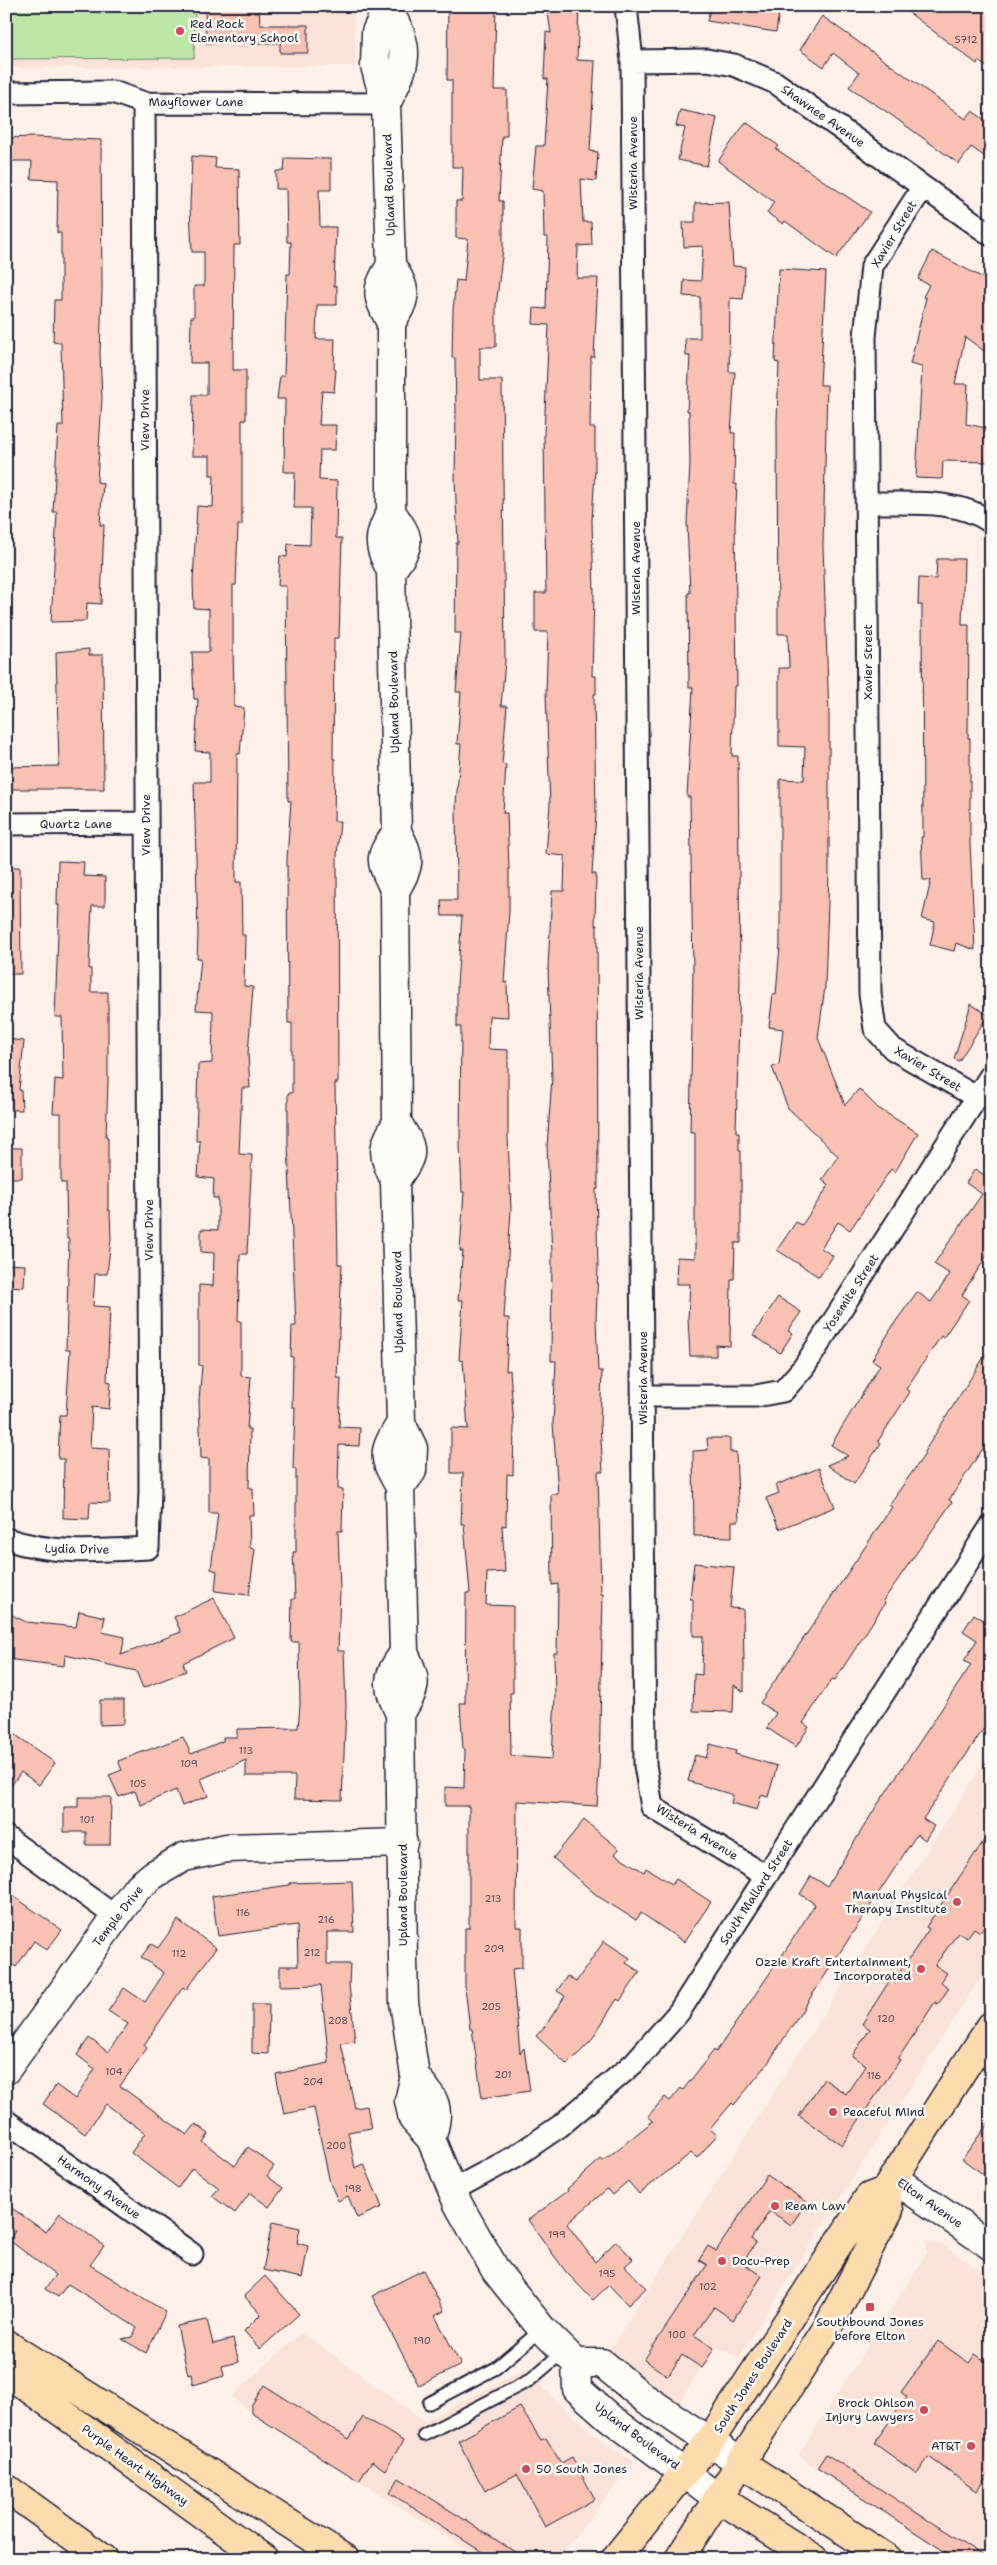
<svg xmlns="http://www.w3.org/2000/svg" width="997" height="2565" font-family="'Shantell Sans',sans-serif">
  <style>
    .built { fill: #fbe2d8 }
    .green { fill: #bce8a6; stroke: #6f8570 }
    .building { fill: #fac0b2; stroke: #22223b }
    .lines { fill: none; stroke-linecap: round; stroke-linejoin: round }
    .service-casing { stroke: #22223b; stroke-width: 15 }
    .minor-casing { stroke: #22223b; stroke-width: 25 }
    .tertiary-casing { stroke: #22223b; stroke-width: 31 }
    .primary-casing { stroke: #22223b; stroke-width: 31 }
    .motorway-casing { stroke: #22223b; stroke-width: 31 }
    .service { stroke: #fdfcf7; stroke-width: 11 }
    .minor { stroke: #fdfcf7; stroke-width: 21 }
    .tertiary { stroke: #fdfcf7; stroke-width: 28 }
    .primary { stroke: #fedbac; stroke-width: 28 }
    .motorway { stroke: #fedbac; stroke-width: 28 }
    .poi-dot { fill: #d1495b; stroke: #fdfcf7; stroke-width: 2 }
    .labels { text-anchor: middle; stroke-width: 5; stroke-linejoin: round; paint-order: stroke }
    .number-label { font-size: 10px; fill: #584a59 }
    .poi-label { font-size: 12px; fill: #22223b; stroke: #fdfcf7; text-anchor: start }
    .street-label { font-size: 12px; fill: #22223b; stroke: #fdfcf7 }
  </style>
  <rect width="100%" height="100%" fill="#fcf0e9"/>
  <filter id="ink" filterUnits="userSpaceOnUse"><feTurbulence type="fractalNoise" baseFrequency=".02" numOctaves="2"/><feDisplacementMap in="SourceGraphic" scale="10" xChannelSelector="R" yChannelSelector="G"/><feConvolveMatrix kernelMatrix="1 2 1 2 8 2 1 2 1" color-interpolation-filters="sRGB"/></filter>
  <g filter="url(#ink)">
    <path class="built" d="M6,6H353L356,66L6,68Z
      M984,1762L991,1766V1961L738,2358L715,2345L678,2405L655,2389L609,2351Z
      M926,2240L943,2245L991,2278V2559H958L798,2456L927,2253Z
      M302,2332L424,2421L526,2369L555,2400L595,2435L614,2450L635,2462L557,2559H482L248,2411L232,2396Z"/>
    <path class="green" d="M6,6H195L194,58L6,59Z"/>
    <path class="building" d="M205,6H259L260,25H308V53H280V43H206Z
      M448,6H496L494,90H507V136H502L499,201H503V248L496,306V347H480V380H502L505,661L501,706H507L502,764L506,765L503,813H507L509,869V911L504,983L507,982L508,1017L489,1016L488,1049L508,1050V1137L511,1210L504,1318H509L506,1371L510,1370L514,1427L513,1475L507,1474L506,1526L502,1525L505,1572L487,1573L486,1605L513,1606V1693H510L511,1756L552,1759L555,1696L554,1653H557L558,1584L552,1585L551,1494H558L553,1423L556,1361H551L552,1253L547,1147L552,1078L548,967L552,891H564L565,856L546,854L550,805L546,693L548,632H535V593H546L544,434L549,325L533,324L534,308L546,309L548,237H544L543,191L532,189L536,146H544L548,79H544L546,32L551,33L547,6H579L577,60L595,61L590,151L598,152L596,181L581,179L583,222H591L592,245L578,246L577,278H598L594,357H591L590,428H595V470L592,521L594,594L592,676H596V694H594L596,814L592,874H596L595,925H597L598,1189H596L598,1267L596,1319L598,1371H602L600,1424L603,1472H598L601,1594H603L599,1769L597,1806L517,1801L516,1927H522V1968L512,1969L520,2053L524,2048L530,2091L482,2098L472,2029H470L465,1987V1928H469V1806H445V1787L464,1788L465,1749H463L460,1703H465L466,1593H470L464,1524H461L463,1473H451V1428L468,1429L463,1361L459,1360L463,1300H458L463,1251H460L464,1192H462L460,1145L461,1027H457V985L462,916H442L441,900H457L456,804L461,744H457L461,692H456L461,633H455L456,543H458L455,480L456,411L455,358H452L453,310L456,280L464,281L468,239L456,238V201H462L463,167H452V80H447Z
      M711,6H780L776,32L707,21Z
      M900,6H982L991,13V70L978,61L977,64Z
      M822,16L966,119L972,111L991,124V161L971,147L959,164L887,112L849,87L859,73L833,53L824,67L800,50Z
      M680,110L717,118L707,166L678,160L685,128L676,126Z
      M746,122L779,146L776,149L870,212L836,258L785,221L783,224L767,213L774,202L718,161Z
      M33,137L101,140L102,290L100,354L102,398L97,482L103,483L100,525H104L101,604L87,603L86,621L51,622L57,512H53L58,426H63L61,343L53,342L54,300H61V233H57L58,180L31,179L32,161H6V138Z
      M192,156L216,158L215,168L239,169L240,245H234L233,370H246V420H242V525H238L236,585H233V642L234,707L244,708L240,754H237L236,882H241L242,935H245L244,986L253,987L248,1054L250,1088H242L239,1154L252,1155L247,1254H240L238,1321H241V1376L251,1377L247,1429H250L249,1488H253L254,1515H249L250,1548L255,1549L249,1595L215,1591L217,1571L211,1569L218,1513H209V1459L201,1458L199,1400L202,1366L199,1365V1285L213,1286L214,1253L201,1252V1229L218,1230V1198H213L214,1179L198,1177L200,1141H196L198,1064L212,1063L213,1011L196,1010L201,958H197L198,935L194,782H210V752L195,751L198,699H194L192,652H209V609L194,608L193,581L197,506L213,507L214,475H210V456H192L193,395H207V363H190L191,317H194V286H204V252H192L190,207Z
      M285,158L331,159V190H319L320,227H336L334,286H337V305H317L316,339H335L334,369L336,370L334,392L322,391L319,425H336L335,450H320L319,480L337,481L336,538H342L339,638H334L333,759H335L334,821H340L337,856L338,1083H335L338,1264H342L337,1378H341L339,1427L360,1428L359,1446L339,1445L338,1489H343L342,1531H338L340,1590L338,1651H344L346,1707L342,1800L294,1799L295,1776H246V1760L201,1779L208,1796L182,1806L176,1790L141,1805L135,1791L119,1797L109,1775L122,1770L118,1761L183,1737L191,1754L223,1741V1737H237V1729L298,1728L300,1705L299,1642H291L292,1599H295L293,1552H296V1469H293L295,1407H292L293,1357H291L292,1326H296L288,1144V1093H292V1023H288L287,859L291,801H288L286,586H278L280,556L287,557L288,544L310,545L311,508H294L295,472H284L285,399H277L280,376H284L287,274H290L291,242H287L286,189H276V171H284Z
      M729,202L733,266L745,267L743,299L730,298L729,372H735L731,433H735L734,484H737L735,525L737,686H734L732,756H738L740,979L736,1132H739V1151H741V1243H735L734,1279H731L730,1346L716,1345V1356H690L688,1318L690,1284H676L677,1257L695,1258V1132H690L693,970L690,797H687L693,687H689L688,593H690L687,523L690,464L689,411H687L690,356H686L685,338H700V297L683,296L684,280L701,281L703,246L684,247L683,222H695V203Z
      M932,251L991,282V356L965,337L955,384H968L966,424L991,429V462L943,461L942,479L916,478L922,367L910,364L926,298L923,297L929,285L918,279Z
      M779,269L826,272L820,385H827L823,546L829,716V874L825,987L818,1038L845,1105L859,1089L878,1108L918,1133L895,1172L891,1169L850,1230L838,1222L821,1248L833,1256L819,1277L777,1250L796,1222L802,1225L829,1185L822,1180L838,1156L788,1108L772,1067L779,1065L783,1029L769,1027L773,994L776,995L780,945V779L804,780L805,747L779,746V668H789L788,634H778L777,421L779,363L775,362Z
      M937,559H964L962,625H969L968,738H970V843L975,950L956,943L954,951L930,945L935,922L922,919L931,880H923L921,837H923L922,605H918L919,578L936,579Z
      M89,649V655H103L104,789H6V767L59,766L56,652Z
      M58,861L84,862L83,876L105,877V906H92L89,969H91V992H108V1082L106,1137H108V1210H110L111,1239L107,1274H95L93,1306L110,1307L107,1381L111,1382L109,1409L92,1407L90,1448L109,1449L110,1503L90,1502L89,1519L63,1518L64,1459H58L60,1415H66L70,1350H66L69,1239H67L66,1183H61V1113H53L55,1079L63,1080L62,1017H55L59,905H57Z
      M6,867H20L21,974H6Z
      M971,1004L988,1015L959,1061L954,1059Z
      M6,1039L24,1041L19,1090H21L22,1110H6Z
      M6,1148H22V1178H6Z
      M975,1169L991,1179V1249L962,1295L969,1300L943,1338L941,1336L906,1389L910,1392L878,1441L881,1443L854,1484L827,1465L848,1456L831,1445L880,1365L872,1360L896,1321L917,1292L931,1302L950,1274L934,1264L982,1194L966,1183Z
      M6,1264L25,1265L24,1287L6,1286Z
      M778,1297L801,1312L788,1331L793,1333L780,1353L753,1335Z
      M991,1346V1436L949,1500L952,1502L883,1601L885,1603L835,1680L832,1679L803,1723L809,1727L796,1747L767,1728L776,1713L760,1703L892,1507L889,1505L925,1454L924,1452Z
      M707,1438H730V1452H736L739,1521H732V1537L694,1536L693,1451L708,1450Z
      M819,1468L835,1507L779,1529L766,1498L779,1493L776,1485Z
      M694,1563L734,1567L730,1608L743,1609L744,1666V1692L734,1685L733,1712L693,1711L694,1674L702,1675L703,1636H693V1599H690Z
      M214,1598L234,1638L183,1663L186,1671L143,1688L136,1671L65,1655L64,1666L6,1659V1612L26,1622L76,1627L79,1611L105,1617L102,1632L125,1637L121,1655L181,1632L174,1617Z
      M974,1614L988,1623L991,1619V1718L923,1819L934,1826L925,1840L917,1834L766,2066L734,2105L732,2103L710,2129L717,2135L697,2158L691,2153L639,2194L628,2181L612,2195L607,2189L567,2224L595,2262L616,2241L633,2259L625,2266L646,2288L628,2305L609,2285L593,2300L566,2272L528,2220L568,2191L567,2189L601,2159L603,2161L653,2121L648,2116L665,2097L670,2101L681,2088L683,2090L714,2050L716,2052L789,1945L815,1904L800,1894L811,1876L827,1886L876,1807L971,1665L964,1661L977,1640L963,1631Z
      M100,1700H124V1724L100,1725Z
      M6,1728L55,1763L39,1785L21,1772L6,1793Z
      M710,1744L736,1751L735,1754L777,1766L768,1797L761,1795L757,1810L731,1803L733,1795L688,1781L695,1755L706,1758Z
      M78,1797H111L110,1845H86V1832H64V1807H78Z
      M584,1820L619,1849L615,1854L644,1872L646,1868L672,1884L676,1879L711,1902L684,1942L641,1913L636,1920L599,1897L553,1858Z
      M991,1830V1916L980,1932L974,1928L967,1938L958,1933L935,1965L947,1973L941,1982L949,1988L938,2004L935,2002L898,2059L900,2060L842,2145L799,2116L824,2079L846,2094L866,2065L852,2056L870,2029L862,2024L890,1980L893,1982L929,1929L926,1927Z
      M352,1881L354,1932H327V1964H350L349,1985L355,2041L341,2043L355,2108L367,2106L371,2128L348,2132L355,2168L364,2164L382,2207L357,2218L348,2196L338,2201L330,2183L314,2108L284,2114L276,2074L329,2063L321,1985L280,1986V1966H298L297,1925L218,1936L212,1896L290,1885V1883Z
      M6,1891L62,1930L47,1950L34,1941L16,1967L6,1960Z
      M178,1920L216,1948L186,1990L183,1987L144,2045L147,2048L120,2086L187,2135L196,2124L209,2134L203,2142L235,2166L248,2147L274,2166L267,2176L283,2188L269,2207L250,2193L235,2213L212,2196L219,2188L192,2168L178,2188L131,2153L145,2133L106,2104L85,2134L43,2104L56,2085L75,2099L95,2069L77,2055L89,2038L108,2052L128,2024L108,2011L124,1988L145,2002L164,1973L141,1957L151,1944L158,1948Z
      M604,1941L630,1958L626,1963L640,1972L620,2001L617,1999L590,2042L567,2065L536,2036L546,2025L565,1996L557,1991L567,1976L576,1982Z
      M252,2004H269L268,2054L252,2053Z
      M991,2119V2180L962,2159Z
      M767,2175L807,2202L791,2225L770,2211L751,2239L756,2243L742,2263L762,2276L733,2320L714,2307L694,2335L714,2348L702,2368L682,2355L668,2376L644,2360L707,2265L699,2260L708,2246L716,2251Z
      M6,2204L46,2232L60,2213L104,2246L90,2265L166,2312L146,2353L122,2339L132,2337L137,2328L131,2324L68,2284L58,2297L45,2289L55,2275L9,2240L15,2231L6,2224Z
      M272,2222L300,2228L297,2243L308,2246L302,2278L263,2270Z
      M423,2270L444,2311L435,2316L461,2365L419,2386L372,2296Z
      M265,2276L299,2314L260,2349L244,2331L261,2314L244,2296Z
      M207,2320L213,2344L233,2339L239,2362L222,2366L224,2376L193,2385L191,2374L188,2375L177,2326Z
      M938,2341L969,2363L975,2354L991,2365V2471L976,2491L929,2457L917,2474L874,2443L907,2397L901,2392Z
      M264,2385L349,2439L363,2417L403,2441L385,2470L372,2461L359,2481L251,2413V2406Z
      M520,2407L541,2440L546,2438L561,2463L572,2457L595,2499L545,2527L517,2474L485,2491L458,2441Z
      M826,2454L988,2559H956L817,2468Z
      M399,2478L440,2504L526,2559H493L390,2493Z"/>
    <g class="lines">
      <defs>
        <path id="service" d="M974,2053L991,2065
          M429,2403L496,2368L542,2329
          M424,2435L530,2380L564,2351"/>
        <path id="minor" d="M626,6L632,61L645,1765L652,1807L766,1876
          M632,61L707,60L734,65L776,83L991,235
          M6,93L113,92L144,103L386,104
          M923,187L872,266L865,337L870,994L875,1029L893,1049L976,1097
          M867,503C908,504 956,498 991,522
          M6,824L146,823
          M643,1396H756L783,1391L804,1367L991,1075
          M6,1539C55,1555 98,1551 148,1548L150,1490L144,103
          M6,1837L116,1917
          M6,2121L192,2254
          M451,2191L516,2156L560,2126L634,2063L679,2012L991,1526"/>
        <path id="tertiary" d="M388,6L376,32L375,66L386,104L391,265C408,292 407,297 391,323
          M386,104C406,64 413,51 388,10
          M391,265C374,293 377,295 391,323V512C377,539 378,544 391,571L397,832C412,859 410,864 395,891
          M391,512C412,541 411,543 391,571
          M397,1122C381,1151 382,1152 395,1181L401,1423L413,1448L412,1471L400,1487
          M395,1181C415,1152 415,1152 397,1122L395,891C381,860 376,861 397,832
          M404,1653C385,1679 387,1685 400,1714L403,1960L404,2002L415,2076L409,2101L413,2119L431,2139L458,2204L496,2271L542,2329L576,2363H602L643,2397L740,2462
          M400,1714C417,1686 418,1682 404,1653L400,1487C382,1455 382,1454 401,1423
          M6,2070L136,1889L153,1875L184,1857L227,1848L403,1843
          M415,2076C436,2101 441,2106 431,2139
          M893,2178L991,2246
          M576,2363L577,2389L610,2418L718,2498"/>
        <path id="primary" d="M615,2559L709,2442L869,2197L885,2191L991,2026
          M679,2559L829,2325L889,2210L885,2191"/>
        <path id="motorway" d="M6,2344L345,2559
          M6,2372L264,2559
          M740,2462L888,2559
          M6,2488L104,2559
          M718,2498L815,2559"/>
      </defs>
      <use href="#service" class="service-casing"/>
      <use href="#minor" class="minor-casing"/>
      <use href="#tertiary" class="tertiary-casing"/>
      <use href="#primary" class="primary-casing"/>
      <use href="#motorway" class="motorway-casing"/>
      <use href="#service" class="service"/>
      <use href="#minor" class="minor"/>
      <use href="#tertiary" class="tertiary"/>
      <use href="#primary" class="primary"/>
      <use href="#motorway" class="motorway"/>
    </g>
  </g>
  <g class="poi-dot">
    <circle cx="180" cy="31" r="5"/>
    <circle cx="957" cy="1902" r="5"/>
    <circle cx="921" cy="1969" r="5"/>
    <circle cx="833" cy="2112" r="5"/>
    <circle cx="775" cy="2206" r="5"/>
    <circle cx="722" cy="2261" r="5"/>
    <rect x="865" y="2302" width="10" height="10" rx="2.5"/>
    <circle cx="924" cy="2410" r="5"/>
    <circle cx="971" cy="2446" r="5"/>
    <circle cx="526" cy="2469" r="5"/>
  </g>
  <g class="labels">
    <g class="number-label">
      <text x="966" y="43">5712</text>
      <text x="246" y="1754">113</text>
      <text x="189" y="1767">109</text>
      <text x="138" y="1787">105</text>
      <text x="87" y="1823">101</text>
      <text x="493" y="1902">213</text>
      <text x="243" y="1916">116</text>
      <text x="326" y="1923">216</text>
      <text x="494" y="1952">209</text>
      <text x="312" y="1956">212</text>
      <text x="179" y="1957">112</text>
      <text x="491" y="2010">205</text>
      <text x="886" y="2022">120</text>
      <text x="338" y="2024">208</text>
      <text x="114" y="2075">104</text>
      <text x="503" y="2078">201</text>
      <text x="874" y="2079">116</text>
      <text x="313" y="2085">204</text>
      <text x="336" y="2149">200</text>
      <text x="353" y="2192">198</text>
      <text x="557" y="2238">199</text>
      <text x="607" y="2277">195</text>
      <text x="708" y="2290">102</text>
      <text x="677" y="2338">100</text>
      <text x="422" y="2344">190</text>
    </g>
    <g class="poi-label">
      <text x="190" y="28">Red Rock<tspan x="190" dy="14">Elementary School</tspan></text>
      <text x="947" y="1899" text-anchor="end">Manual Physical<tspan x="947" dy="14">Therapy Institute</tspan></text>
      <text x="911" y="1966" text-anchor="end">Ozzie Kraft Entertainment,<tspan x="911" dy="14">Incorporated</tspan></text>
      <text x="843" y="2116">Peaceful Mind</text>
      <text x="785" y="2210">Ream Law</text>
      <text x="732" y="2265">Docu-Prep</text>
      <text x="870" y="2326" text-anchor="middle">Southbound Jones<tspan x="870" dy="14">before Elton</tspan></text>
      <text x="914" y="2407" text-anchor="end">Brock Ohlson<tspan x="914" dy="14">Injury Lawyers</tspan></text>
      <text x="961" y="2450" text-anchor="end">AT&amp;T</text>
      <text x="536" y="2473">50 South Jones</text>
    </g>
    <g class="street-label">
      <text x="196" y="106">Mayflower Lane</text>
      <text transform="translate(823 116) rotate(35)" y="4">Shawnee Avenue</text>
      <text transform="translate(633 163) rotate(-90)" y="4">Wisteria Avenue</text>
      <text transform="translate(389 185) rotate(-92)" y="4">Upland Boulevard</text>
      <text transform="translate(894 234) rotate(-59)" y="4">Xavier Street</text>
      <text transform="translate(145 420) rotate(-90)" y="4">View Drive</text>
      <text transform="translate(636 568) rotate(-90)" y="4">Wisteria Avenue</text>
      <text transform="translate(868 662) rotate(-90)" y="4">Xavier Street</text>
      <text transform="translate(394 702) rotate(-91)" y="4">Upland Boulevard</text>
      <text x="76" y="828">Quartz Lane</text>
      <text transform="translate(146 825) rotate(-90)" y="4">View Drive</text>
      <text transform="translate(639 973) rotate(-90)" y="4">Wisteria Avenue</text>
      <text transform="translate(928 1069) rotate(31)" y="4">Xavier Street</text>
      <text transform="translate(149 1230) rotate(-90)" y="4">View Drive</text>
      <text transform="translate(851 1293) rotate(-57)" y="4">Yosemite Street</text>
      <text transform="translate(398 1302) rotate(-91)" y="4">Upland Boulevard</text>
      <text transform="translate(643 1378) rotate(-90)" y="4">Wisteria Avenue</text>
      <text transform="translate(77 1549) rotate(1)" y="4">Lydia Drive</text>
      <text transform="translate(697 1832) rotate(32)" y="4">Wisteria Avenue</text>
      <text transform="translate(756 1892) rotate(-57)" y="4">South Mallard Street</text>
      <text transform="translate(403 1895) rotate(-90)" y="4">Upland Boulevard</text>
      <text transform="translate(118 1916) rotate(-52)" y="4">Temple Drive</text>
      <text transform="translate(99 2187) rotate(36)" y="4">Harmony Avenue</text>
      <text transform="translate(930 2203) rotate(35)" y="4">Elton Avenue</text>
      <text transform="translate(753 2376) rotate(-57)" y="4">South Jones Boulevard</text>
      <text transform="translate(637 2436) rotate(37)" y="4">Upland Boulevard</text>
      <text transform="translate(135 2465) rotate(36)" y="4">Purple Heart Highway</text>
    </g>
  </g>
  <rect width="997" height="2565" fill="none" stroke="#fdfcf7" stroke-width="25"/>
  <rect x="12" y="12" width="972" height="2540" fill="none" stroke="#22223b" stroke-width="2" filter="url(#ink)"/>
</svg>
